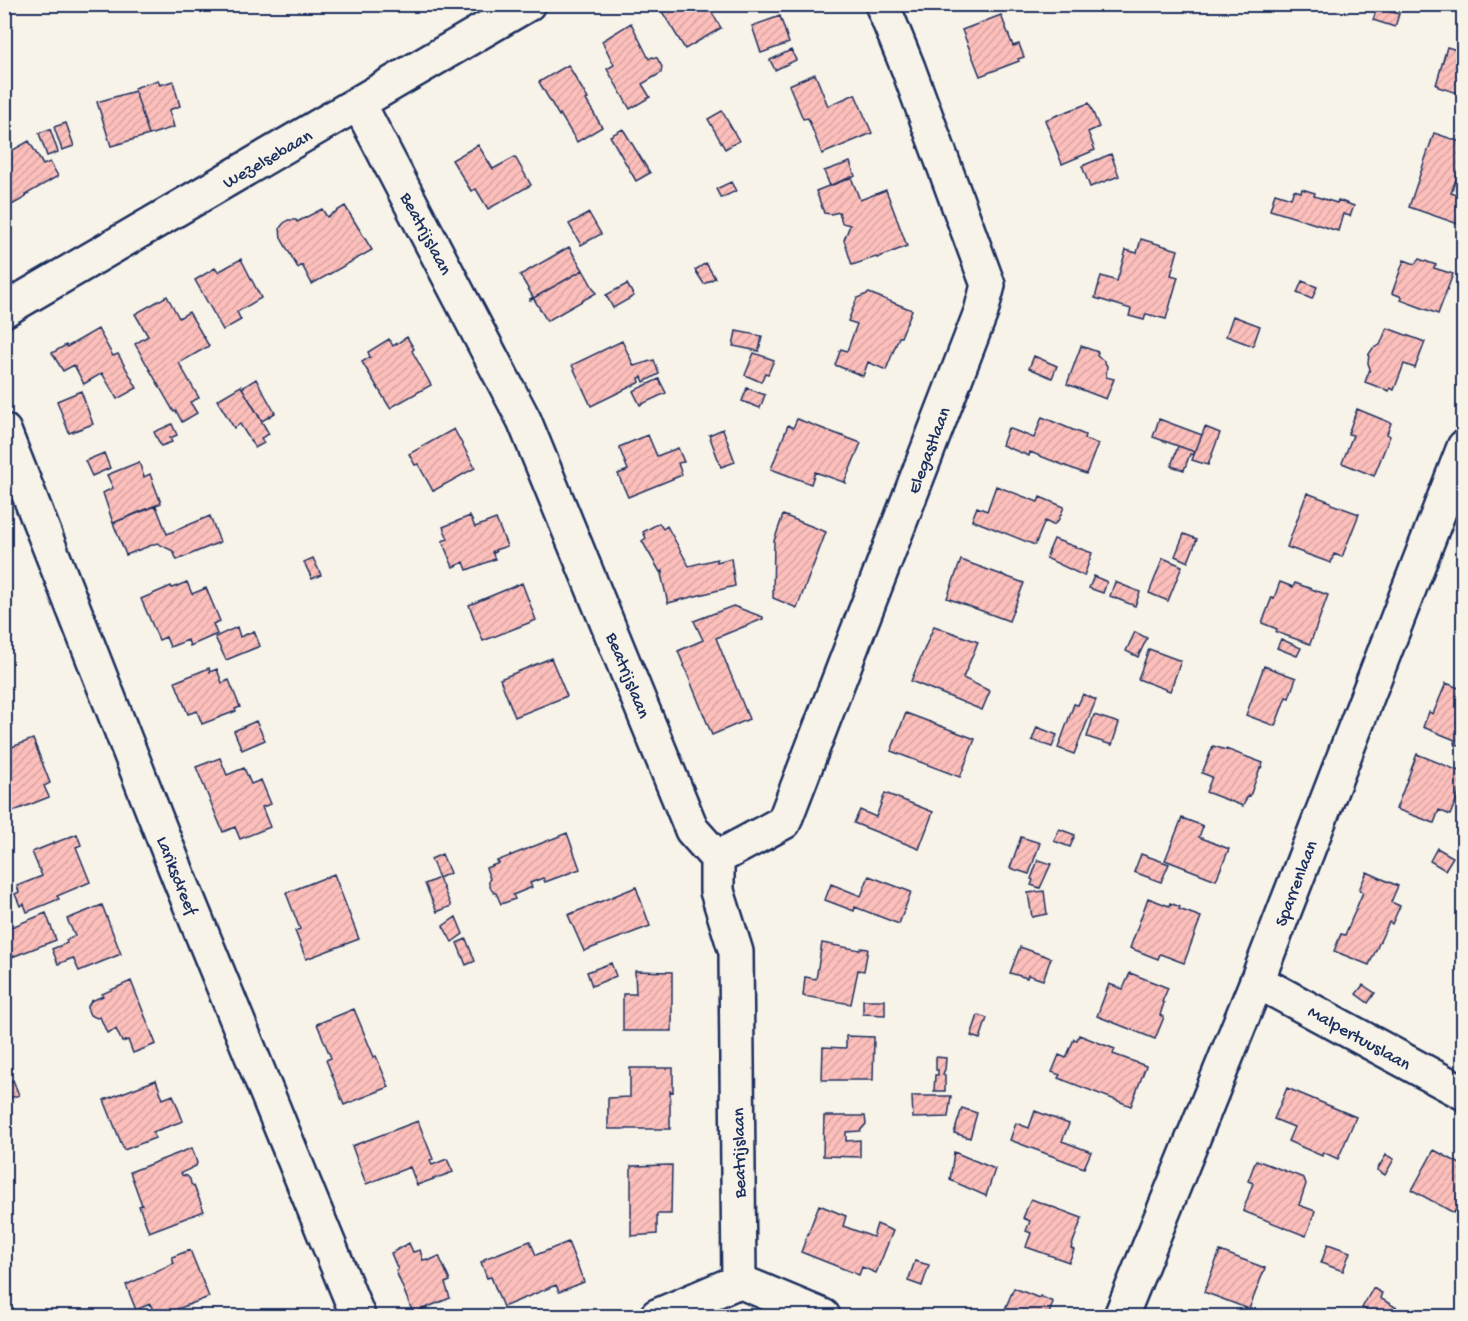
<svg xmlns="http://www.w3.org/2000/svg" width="1468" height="1321" font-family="'Gochi Hand',sans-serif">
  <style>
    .building { fill: url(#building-hatch); stroke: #1b2f5e; stroke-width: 1.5 }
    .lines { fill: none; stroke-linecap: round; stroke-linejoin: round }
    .minor-casing { stroke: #1b2f5e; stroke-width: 38 }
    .minor { stroke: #f7f3e8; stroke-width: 33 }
    .labels { text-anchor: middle; stroke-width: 4.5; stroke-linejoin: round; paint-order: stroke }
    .street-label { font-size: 18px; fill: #1b2f5e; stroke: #f7f3e8 }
  </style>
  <defs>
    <pattern id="building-hatch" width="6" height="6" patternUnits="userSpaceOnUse" patternTransform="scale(1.5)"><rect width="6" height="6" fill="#fcbfbb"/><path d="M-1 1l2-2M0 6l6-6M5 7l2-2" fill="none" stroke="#d7a4a3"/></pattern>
  </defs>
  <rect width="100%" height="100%" fill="#f7f3e8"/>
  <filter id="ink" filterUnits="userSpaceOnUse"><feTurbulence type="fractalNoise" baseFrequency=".0167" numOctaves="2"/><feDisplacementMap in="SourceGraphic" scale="12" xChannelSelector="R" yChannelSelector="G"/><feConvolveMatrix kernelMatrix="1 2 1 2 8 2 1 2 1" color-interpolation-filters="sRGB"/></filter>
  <g filter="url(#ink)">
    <path class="building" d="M670,4H707L721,28L685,49L661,10Z
      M1377,8L1399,14L1395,27L1373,20Z
      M1001,15L1013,46L1019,44L1024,57L1018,59L1019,61L980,76L962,30Z
      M780,16L789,43L761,53L752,26Z
      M631,23L649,59L652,57L657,58L662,67L661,73L642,84L650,97L630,109L607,69L614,65L602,41Z
      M1447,47L1464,52V95L1438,87V85H1436Z
      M791,50L796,60L775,70L770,60Z
      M568,65L588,99L586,100L602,127L577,142L560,114L559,116L539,82Z
      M815,74L828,106L855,94L872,133L822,154L808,118L803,119L789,85Z
      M158,80L160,85L173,81L180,106L169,110L174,127L149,135L134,88Z
      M135,91L149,135L111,146L97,102Z
      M1089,103L1099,127L1088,132L1095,150L1062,164L1045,120Z
      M722,111L739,141L725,149L708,119Z
      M66,123L74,146L62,150L54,127Z
      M50,129L58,152L47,156L39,133Z
      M623,129L650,173L636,181L610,136Z
      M1434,133L1464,143V157L1451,193L1464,197V226L1409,207Z
      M29,141L43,165L50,162L58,176L25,195L26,197L10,206L4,197V186L6,184L4,181V166L10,163L6,154Z
      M478,145L493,169L515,157L531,185L488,209L476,189L471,191L452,160Z
      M1111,154L1119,176L1090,187L1082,166Z
      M850,162L855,176L830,186L824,171Z
      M851,177L860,200L886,190L907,246L877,258L876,257L852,265L844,240L850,225L842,223L839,212L831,214L824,213L816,191Z
      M731,182L736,191L721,198L716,189Z
      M1302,189L1315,193L1314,196L1337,203L1338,200L1354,206L1350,216L1343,214L1338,231L1270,210L1275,193L1291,198L1294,190L1301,192Z
      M345,206L372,250L312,284L302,265L298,268L281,238L280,228L283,224L288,220H296L297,222L322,209L327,217Z
      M589,213L601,234L581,245L569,224Z
      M1141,239L1178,250L1171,275L1178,277L1166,319L1146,314L1144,320L1129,316L1131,309L1095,298L1101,276L1117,281L1126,250L1137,253Z
      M569,247L583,270L530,300V299L533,297L520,275Z
      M241,259L261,298L237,312L241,320L223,330L195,280L215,268L218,272Z
      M1419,259L1436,265L1434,268L1453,274L1438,314L1401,300L1402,297L1392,293L1404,260L1415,264Z
      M706,263L715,278L704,284L695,270Z
      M583,270L596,293L547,321L534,299L530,300Z
      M1302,281L1317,287L1312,299L1297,293Z
      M627,284L634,296L613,308L606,295Z
      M869,293L912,310L901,337H899L886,370L868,362L863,376L835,365L841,349L847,351L857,324L848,321L857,298Z
      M167,296L179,318L189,312L209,346L179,363L199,398L190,402L197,413L182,422L176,411L174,412L135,344L148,336L135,314Z
      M1233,316L1260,326L1253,346L1226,336Z
      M1387,328L1425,342L1415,368L1404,364L1394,390L1390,388L1389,391L1365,382L1370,369L1368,363L1369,354L1373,348L1380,345Z
      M98,329L113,356L118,354L137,388L117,399L102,373L84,384L74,365L63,371L52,353L66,345L67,347Z
      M736,331L762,336L759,351L733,346Z
      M407,337L414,349L412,351L431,385L390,408L362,362L370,357L368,352L389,339L393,346Z
      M622,341L634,366L654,360L659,374L644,382L642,377L639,378L640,382L591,406L572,365Z
      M1081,346L1098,352L1097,356L1104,361L1107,366L1106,377L1114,379L1106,399L1067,384Z
      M754,353L774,360L768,374L765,373L761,382L745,375Z
      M1034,356L1057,366L1052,378L1029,368Z
      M256,379L275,413L262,421L242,388Z
      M659,379L666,393L640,405L633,391Z
      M241,386L269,434L261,438L264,443L255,448L240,424L234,428L217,400Z
      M747,388L765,395L760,408L742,401Z
      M81,391L93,424L69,433L57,401Z
      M1357,409L1391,423L1387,434L1390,436L1374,476L1342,463L1353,435L1348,434Z
      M1042,417L1085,435L1084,439L1098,444L1086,474L1030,452L1029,456L1002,445L1008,428L1034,438Z
      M797,419L861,443L845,481L846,483L815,472L811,484L771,469L788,425L793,428Z
      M1159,419L1202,435L1195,452L1153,437Z
      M172,424L177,435L170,438L172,442L161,446L154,432Z
      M1205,427L1220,433L1208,465L1192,460Z
      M454,429L475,468L433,491L418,464L415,465L409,454Z
      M723,429L735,462L721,467L709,435Z
      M648,435L657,456L678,448L684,462L678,463L682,475L628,497L618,474L628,470L619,447Z
      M1178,446L1195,452L1193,455L1190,454L1184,470L1171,466Z
      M104,453L110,468L92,476L85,461Z
      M139,462L144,477L150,474L161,503L113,523L103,493L113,488L107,475Z
      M996,486L1038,502L1040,497L1064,507L1058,521L1053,525L1045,521L1035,545L972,520L977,507L987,511Z
      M1307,493L1331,502V504L1359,514L1342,557L1334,554L1331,563L1287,547Z
      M156,506L167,534L210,516L220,542L177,560L173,551L157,543L126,555L113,523Z
      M783,515L826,532L797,608L773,598L774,541Z
      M470,516L475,527L496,519L507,546L495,550L496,552L494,553L493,551L492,552L495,559L467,570L464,562L453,567L442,541L448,539L443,527Z
      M659,523L663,529L667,526L689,566L717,559V562L731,558L735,586L668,603L661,574H663V571L660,572L642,541L646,538L643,532Z
      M1184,534L1197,539L1188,562L1175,556Z
      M1054,539L1092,553L1084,576L1046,558Z
      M313,558L321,575L312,579L304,562Z
      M1163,558L1182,566L1168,601L1149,593Z
      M961,560L1024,583L1009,621L947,598Z
      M1094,576L1107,582L1103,593L1089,588Z
      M187,582L192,594L206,588L220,621L213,624L217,634L190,646L188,640L170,647L166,637L159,640L141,599L171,586L172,588Z
      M1115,582L1140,592L1135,606L1110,596Z
      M1280,582L1293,587L1295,583L1328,595L1310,644L1276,632L1277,629L1262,623L1272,597L1274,598Z
      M522,583L536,620L483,641L469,605Z
      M733,606L763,617V619L716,638L749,719L712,735L678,651L703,640L694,621Z
      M934,626L978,642L963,678L990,691L982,710L911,681Z
      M237,627L240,637L254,631L260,646L226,660L215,637Z
      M1135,632L1147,638L1138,657L1126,651Z
      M1281,639L1301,648L1297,656L1277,648Z
      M1149,649L1181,661L1170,691L1138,679Z
      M551,658L567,696L515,717L500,679Z
      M1264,666L1296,678L1289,698L1286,697L1275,726L1246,715Z
      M209,668L210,672L217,669L222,683L229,680L240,707L235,709L236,711L202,724L197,711L188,714L175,682Z
      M1446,683L1464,690V747L1454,743L1455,740L1423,727L1429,712L1433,714Z
      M1083,694L1096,700L1074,754L1058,748L1074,704L1078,705Z
      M906,713L975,739L960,777L891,751Z
      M1094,715L1119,723L1112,745L1087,737Z
      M256,721L265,740L242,750L234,731Z
      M1037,727L1057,735L1052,747L1032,740Z
      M33,739L50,783L44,786L49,797L4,815V791L9,789L4,778V750Z
      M1213,746L1226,750V749L1263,763L1261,768H1260L1250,796L1248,795L1243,806L1206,792L1212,777L1202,773Z
      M1417,754L1464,773V781L1450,815L1439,810L1434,823L1396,809Z
      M220,758L227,775L244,768L251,784L261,780L271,804L262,807L270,827L240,839L235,827L223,832L196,767Z
      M885,793L933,812L919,849L854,823L860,810L876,817Z
      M1182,818L1203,826L1199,837L1229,849L1216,880L1165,860Z
      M1059,829L1075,835L1070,847L1054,841Z
      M567,833L580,869L545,882L543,878L530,883L532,887L513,895L515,899L501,904L496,893H494L491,889L489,884V880L490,879L486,868L499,863L497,861Z
      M77,834L81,845L76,847L90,882L57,896L59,899L27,912L24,904L20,906L15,894L19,892L17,886L42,876L32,852Z
      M1021,837L1040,843L1029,874L1010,868Z
      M1437,848L1453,857L1445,870L1430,861Z
      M442,854L450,873L439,878L431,859Z
      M1141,854L1169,864L1161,882L1134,872Z
      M1038,860L1051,864L1040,888L1031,885L1033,880L1031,879Z
      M1367,872L1398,886L1391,902L1400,906L1392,924L1389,922L1369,965L1334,951L1341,934L1345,935L1363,892L1359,890Z
      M334,874L359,939L306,959L295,931L300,929L286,893Z
      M869,876L911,892L899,924L855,907L854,911L825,900L831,884L861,896Z
      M439,878L451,906L437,912L425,884Z
      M636,887L650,926L584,951L568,915Z
      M1044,891L1047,914L1032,917L1028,893Z
      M1148,898L1169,906L1170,903L1180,907L1179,909L1201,917L1184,963L1160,954L1158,959L1130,948Z
      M102,905L121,954L79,971L73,958L58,964L52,949L67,943L66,940L75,936L67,919Z
      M46,913L56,940L12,957L4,938V930Z
      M456,917L463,934L452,942L443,926Z
      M466,939L475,961L466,965L457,943Z
      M822,943L860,950L861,948L868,949L864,971L858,970L851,1004L803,996L805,977L816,979Z
      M1020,947L1051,958L1043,980L1028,975L1027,978L1010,973Z
      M611,963L616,976L592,986L587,972Z
      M635,971L672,972V1031H623V994H636Z
      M1130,973L1168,988L1162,1002L1164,1003L1160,1015L1164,1017L1155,1039L1097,1016L1109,984L1123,989Z
      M131,981L156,1044L133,1053L128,1040L122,1042L116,1029L107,1033L100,1017L97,1018L90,1015L87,1008L91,1001L103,996L102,994Z
      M1363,985L1375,993L1368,1003L1356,994Z
      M863,1000H885V1015L863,1014Z
      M354,1009L374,1057L376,1056L389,1087L344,1105L326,1060L331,1058L317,1024Z
      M978,1015L987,1018L980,1039L971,1036Z
      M1079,1035L1115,1049L1113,1054L1146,1066L1131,1106L1058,1078L1060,1075L1052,1072L1059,1055L1066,1058L1074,1039L1077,1040Z
      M846,1036L874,1037L873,1080H822L823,1047L846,1048Z
      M936,1057L946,1058L945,1070L944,1071L943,1075H945V1091H934L935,1075H938V1070H936Z
      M630,1068H673V1092L670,1091V1129H608V1098L630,1097Z
      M13,1080L19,1095L4,1100V1084Z
      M156,1080L163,1099L173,1095L183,1121L153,1132L155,1138L124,1150L104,1100Z
      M1287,1088L1356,1117L1338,1159L1323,1152L1322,1156L1288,1141L1294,1127L1274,1119Z
      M912,1096H951L948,1117L913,1118Z
      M962,1108L977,1113L970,1138L954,1133Z
      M1035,1111L1069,1124L1062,1141L1091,1152L1084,1168L1010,1140L1016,1123L1029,1128Z
      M824,1116H865L866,1124L860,1131L846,1132V1141L860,1140V1157L823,1156Z
      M418,1121L433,1159L430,1160L432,1165L447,1159L453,1172L417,1185L410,1167L366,1184L352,1146Z
      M192,1148L197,1163L196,1166L181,1173L182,1175L187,1176L190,1179L191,1184L194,1186L204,1211L149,1232L139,1206L142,1205L130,1172Z
      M1434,1150L1464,1166V1197L1454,1213L1412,1190Z
      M954,1152L995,1169L986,1196L950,1180Z
      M1386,1155L1394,1159L1385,1175L1377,1170Z
      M1256,1160L1304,1178L1306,1184L1299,1205L1315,1211L1306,1236L1243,1211L1253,1183L1248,1181Z
      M672,1165L671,1214H657V1234L631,1236V1166Z
      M1031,1199L1082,1218L1071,1248L1074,1250L1069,1262L1026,1247L1031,1233L1026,1231L1030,1221L1023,1218Z
      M819,1205L846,1216L843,1226L873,1237L877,1224L893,1231L876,1273L862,1267L859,1275L801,1252Z
      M530,1241L536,1255L568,1242L584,1282L559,1292L556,1285L503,1307L491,1277L487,1278L481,1262L484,1261V1259Z
      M409,1243L413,1252L420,1250L423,1260L427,1259L428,1261L439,1256L450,1281L445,1283L450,1298L413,1313L396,1271L398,1270L391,1253Z
      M1328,1244L1350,1252L1343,1271L1321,1263Z
      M190,1250L209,1297L159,1316H156L150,1304L136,1310L126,1285L174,1263L172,1257Z
      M1220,1251L1265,1268L1249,1309L1204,1292Z
      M915,1261L929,1265L922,1286L908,1281Z
      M1014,1288L1039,1298L1040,1296L1053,1302L1049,1314L1046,1313L1044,1316H1002Z
      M1373,1288L1382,1293L1380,1298L1407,1314L1406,1316H1378L1362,1308Z"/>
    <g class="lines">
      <defs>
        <path id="minor" d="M359,104L524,420L692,830L717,858V891L736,952L739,1281
          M4,310L528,4
          M4,431L180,880L358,1316
          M717,858L784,822L981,312L988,285L908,68L882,4
          M1257,981L1464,1093
          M657,1316L739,1281L823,1316
          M1121,1316L1257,981L1464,447"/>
      </defs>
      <use href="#minor" class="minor-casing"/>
      <use href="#minor" class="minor"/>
    </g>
  </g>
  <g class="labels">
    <g class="street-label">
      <text transform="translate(267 158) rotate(-30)" y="6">Wezelsebaan</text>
      <text transform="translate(427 233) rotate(62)" y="6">Beatrijslaan</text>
      <text transform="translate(928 450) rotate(-69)" y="6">Elegastlaan</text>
      <text transform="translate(629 675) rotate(68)" y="6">Beatrijslaan</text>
      <text transform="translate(178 875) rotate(68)" y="6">Lariksdreef</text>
      <text transform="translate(1295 883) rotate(-69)" y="6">Sparrenlaan</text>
      <text transform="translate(1360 1037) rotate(29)" y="6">Malpertuuslaan</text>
      <text transform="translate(738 1153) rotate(-91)" y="6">Beatrijslaan</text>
    </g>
  </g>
  <rect width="1468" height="1321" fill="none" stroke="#f7f3e8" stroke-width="24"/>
  <rect x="12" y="12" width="1444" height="1297" fill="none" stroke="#1b2f5e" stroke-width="2" filter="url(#ink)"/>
</svg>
